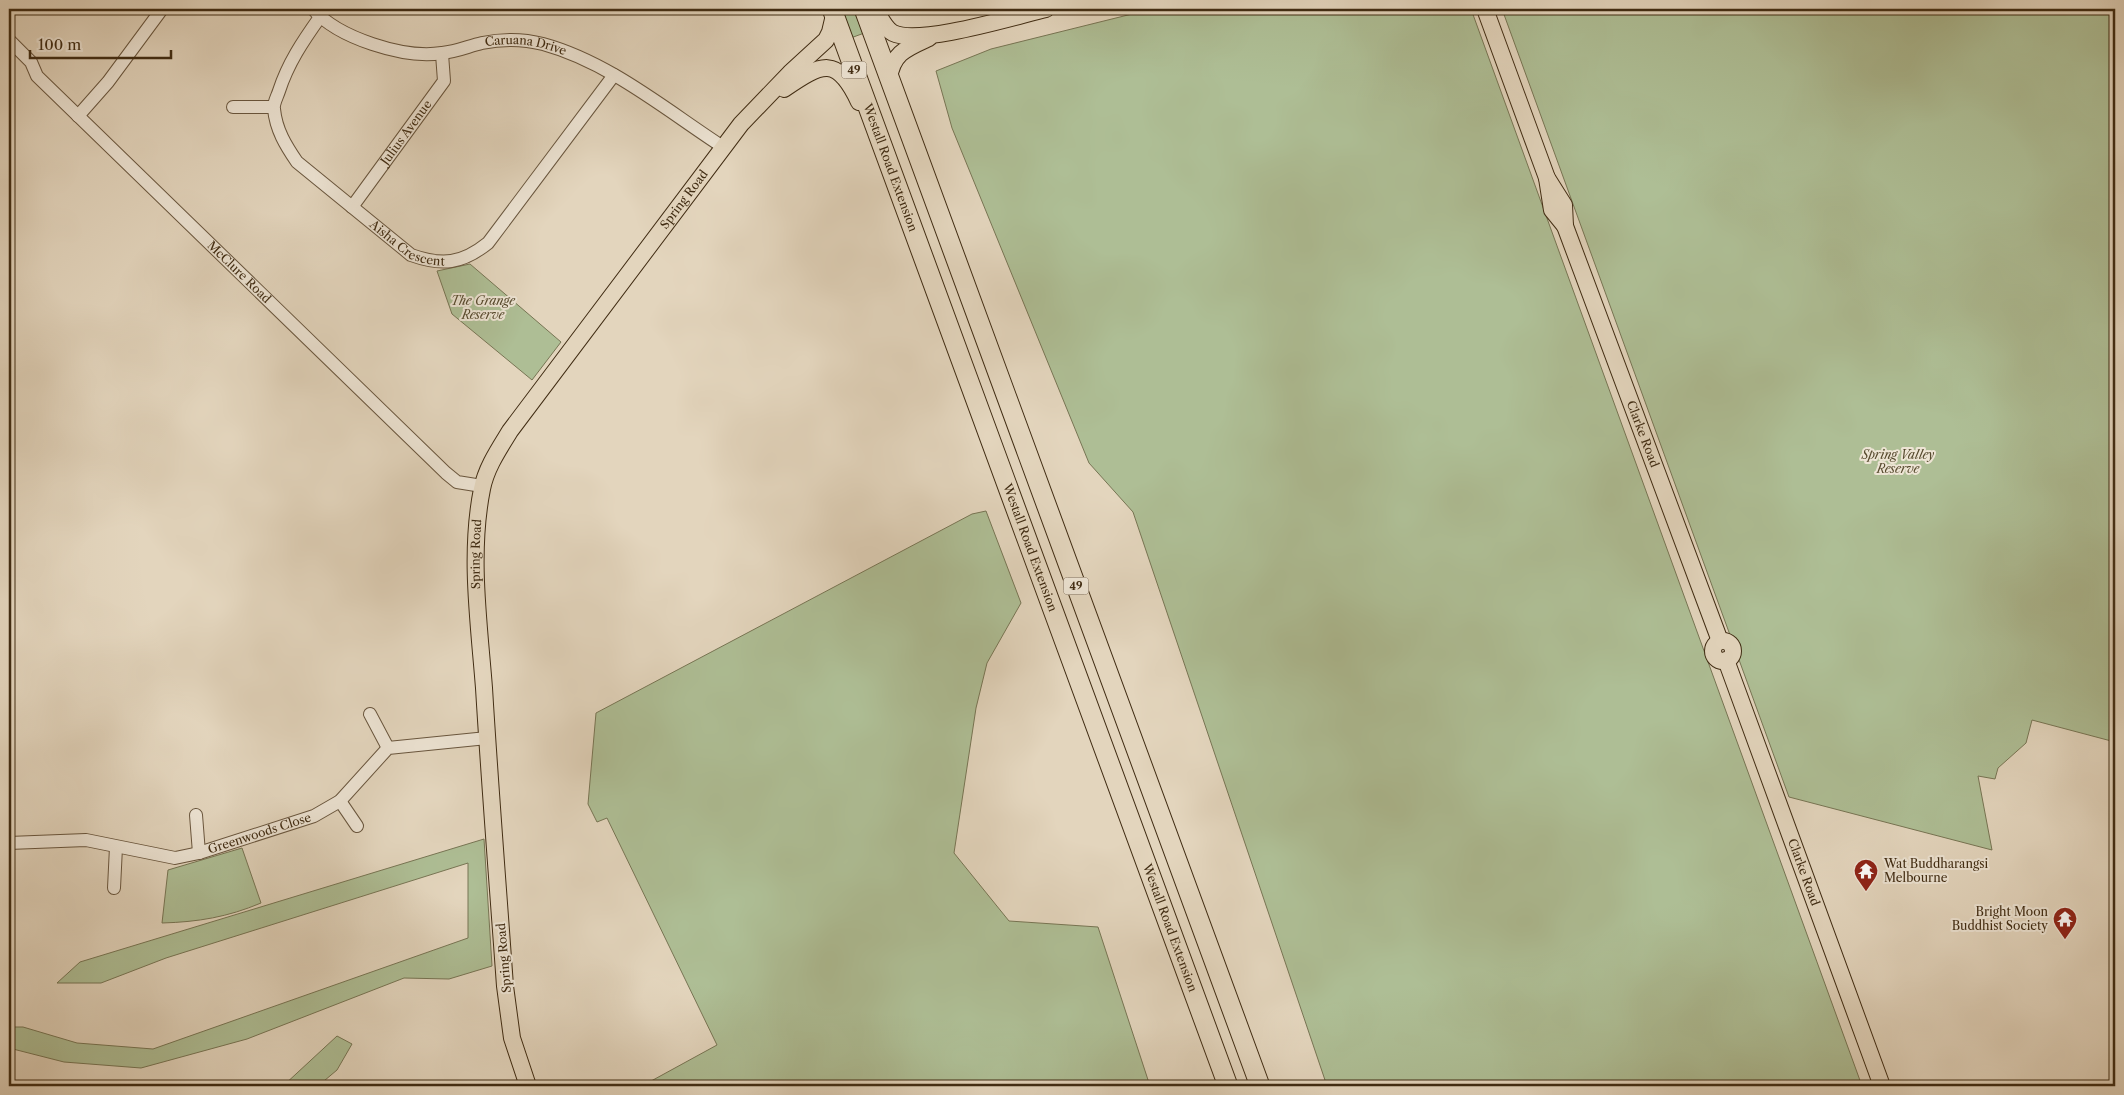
<svg xmlns="http://www.w3.org/2000/svg" width="2124" height="1095" font-family="'Libre Caslon Text',serif">
  <style>
    .green { fill: #aebe95; stroke: #777554 }
    .lines { fill: none; stroke-linecap: round; stroke-linejoin: round }
    .minor-casing { stroke: #69563e; stroke-width: 14 }
    .major-casing { stroke: #402c13; stroke-width: 18 }
    .highway-casing { stroke: #402c13; stroke-width: 21 }
    .minor { stroke: #ede4d4; stroke-width: 12 }
    .major { stroke: #e3d5bd; stroke-width: 16 }
    .highway { stroke: #e3d5bd; stroke-width: 19 }
    .labels { text-anchor: middle; stroke-width: 4; stroke-linejoin: round; paint-order: stroke }
    .shield { fill: #ede4d4; stroke: #74634d; stroke-width: 1 }
    .shield-label { font-size: 11px; font-weight: bold; fill: #402c13 }
    .street-label { font-size: 12px; fill: #402c13; stroke: #ede4d4 }
    .park-label { font-size: 12px; font-style: italic; fill: #56492d; stroke: #ede4d4 }
    .poi-label { font-size: 12px; fill: #402c13; stroke: #ede4d4; text-anchor: start }
  </style>
  <rect width="100%" height="100%" fill="#e3d5bd"/>
  <filter id="stains"><feTurbulence type="fractalNoise" baseFrequency=".004" numOctaves="4"/><feColorMatrix values="0 0 0 0 .2 0 0 0 0 .09 0 0 0 0 .02 0 0 0 .5 -.17"/></filter>
  <radialGradient id="worn" r=".72"><stop offset=".6" stop-color="#630" stop-opacity="0"/><stop offset="1" stop-color="#630" stop-opacity=".3"/></radialGradient>
  <path class="green" d="M837,9H858L867,32L848,39Z
    M1142,9H1471L1862,1086H1327L1133,512L1089,463L952,128L936,71L991,49L1136,13Z
    M1502,9H2115V742L2032,720L2026,743L1998,768L1995,779L1978,776L1992,850L1789,797Z
    M470,264L561,342L532,380L452,314L437,271Z
    M986,511L1021,603L987,663L976,708L954,853L1009,921L1098,927L1150,1086H642L717,1045L607,818L597,822L588,804L596,713L972,514Z
    M484,839L492,966L449,979L404,978L247,1039L141,1068L64,1062L9,1048V1027H23L77,1043L153,1049L468,938V863L166,958L101,983H57L80,962Z
    M242,848L261,903C228,917 198,922 162,923L168,870Z
    M337,1036L352,1044L337,1070L318,1086H283Z"/>
  <g class="lines">
    <defs>
      <g id="minor">
        <path id="s1" d="M313,9C338,38 404,59 442,53C456,52 469,46 482,43C501,39 524,39 543,44C609,62 666,110 723,147"/>
        <path id="s2" d="M320,17C303,41 288,63 279,91C277,97 273,104 274,109C276,130 286,146 297,162L411,255C442,266 462,264 488,243L614,75"/>
        <path id="s3" d="M9,40L31,62L37,76L446,473L457,482L482,486"/>
        <path d="M233,107H273"/>
        <path d="M78,116L108,82L162,9"/>
        <path id="s4" d="M352,207L444,81L442,54"/>
        <path d="M370,714L388,748"/>
        <path d="M340,801L357,826"/>
        <path d="M196,815L199,853"/>
        <path id="s5" d="M9,843L86,840L175,858L199,853L314,816L340,801L388,748L487,738"/>
        <path d="M114,888L116,847"/>
      </g>
      <g id="major">
        <path d="M875,9C880,17 885,29 893,33C919,46 1016,16 1046,9"/>
        <path d="M1485,9L1547,178L1564,205L1565,226"/>
        <path d="M889,79C892,53 907,48 929,38"/>
        <path d="M784,89C822,63 837,55 859,102"/>
        <path id="s6" d="M1547,178L1552,210L1565,226L1720,641"/>
        <circle cx="1723" cy="651" r="10"/>
        <path id="s7" d="M1726,660L1882,1086"/>
        <path id="s8" d="M528,1086L512,1038L505,986C498,887 490,788 484,688C479,623 469,554 482,489C486,468 499,449 510,431L741,124L790,73L826,40L830,32L834,15"/>
      </g>
      <g id="highway">
        <path id="s9" d="M832,9L1228,1086"/>
        <path d="M864,9L1260,1086"/>
      </g>
    </defs>
    <use href="#minor" class="minor-casing"/>
    <use href="#major" class="major-casing"/>
    <use href="#highway" class="highway-casing"/>
    <use href="#minor" class="minor"/>
    <use href="#major" class="major"/>
    <use href="#highway" class="highway"/>
  </g>
  <defs>
    <symbol id="temple-pin" viewBox="-11 -11 22 30"><path d="M0 17L-7.5 6A9.5 9.5 0 1 1 7.5 6Z" fill="#8f2418" stroke="#ede4d4"/><path d="M0-6L5-2H3V0L6.5 2.5H4V6H1.5V3h-3V6H-4V2.5H-6.5L-3 0V-2H-5Z" fill="#fff"/></symbol>
  </defs>
  <g fill-rule="evenodd">
    <use href="#temple-pin" x="1852" y="857" width="28" height="38"/>
    <use href="#temple-pin" x="2051" y="905" width="28" height="38"/>
  </g>
  <g class="labels">
    <g class="shield">
      <rect x="841.5" y="61.5" width="25" height="17" rx="4"/>
      <rect x="1063.5" y="577.5" width="25" height="17" rx="4"/>
    </g>
    <g class="shield-label">
      <text x="854" y="74">49</text>
      <text x="1076" y="590">49</text>
    </g>
    <g class="street-label">
      <text dy="4" stroke="none"><textPath href="#s1" startOffset="226">Caruana Drive</textPath></text>
      <text dy="4" stroke="none"><textPath href="#s4" startOffset="92">Julius Avenue</textPath></text>
      <text dy="4" stroke="none"><textPath href="#s9" startOffset="169">Westall Road Extension</textPath></text>
      <text dy="4" stroke="none"><textPath href="#s8" startOffset="956">Spring Road</textPath></text>
      <text dy="4" stroke="none"><textPath href="#s2" startOffset="301">Aisha Crescent</textPath></text>
      <text dy="4" stroke="none"><textPath href="#s3" startOffset="328">McClure Road</textPath></text>
      <text dy="4" stroke="none"><textPath href="#s6" startOffset="275">Clarke Road</textPath></text>
      <text dy="4" stroke="none"><textPath href="#s9" startOffset="574">Westall Road Extension</textPath></text>
      <text dy="4" stroke="none"><textPath href="#s8" startOffset="536">Spring Road</textPath></text>
      <text dy="4" stroke="none"><textPath href="#s5" startOffset="256">Greenwoods Close</textPath></text>
      <text dy="4" stroke="none"><textPath href="#s7" startOffset="226">Clarke Road</textPath></text>
      <text dy="4" stroke="none"><textPath href="#s9" startOffset="979">Westall Road Extension</textPath></text>
      <text transform="translate(504 958) rotate(-95)" y="4">Spring Road</text>
    </g>
    <g class="park-label">
      <text x="483" y="305">The Grange<tspan x="483" dy="14">Reserve</tspan></text>
      <text x="1898" y="459">Spring Valley<tspan x="1898" dy="14">Reserve</tspan></text>
    </g>
    <g class="poi-label">
      <text x="1884" y="868">Wat Buddharangsi<tspan x="1884" dy="14">Melbourne</tspan></text>
      <text x="2048" y="916" text-anchor="end">Bright Moon<tspan x="2048" dy="14">Buddhist Society</tspan></text>
    </g>
  </g>
  <rect width="2124" height="1095" fill="none" stroke="#e3d5bd" stroke-width="30"/>
  <rect x="10" y="10" width="2104" height="1075" fill="none" stroke="#402c13" stroke-width="2.5"/>
  <rect x="15" y="15" width="2094" height="1065" fill="none" stroke="#402c13"/>
  <path d="M30 50v8h141v-8" fill="none" stroke="#402c13" stroke-width="2.5"/>
  <text x="38" y="50" font-size="15" fill="#402c13" stroke="#ede4d4" stroke-width="4" paint-order="stroke">100 m</text>
  <rect width="100%" height="100%" filter="url(#stains)"/>
  <rect width="100%" height="100%" fill="url(#worn)"/>
</svg>
